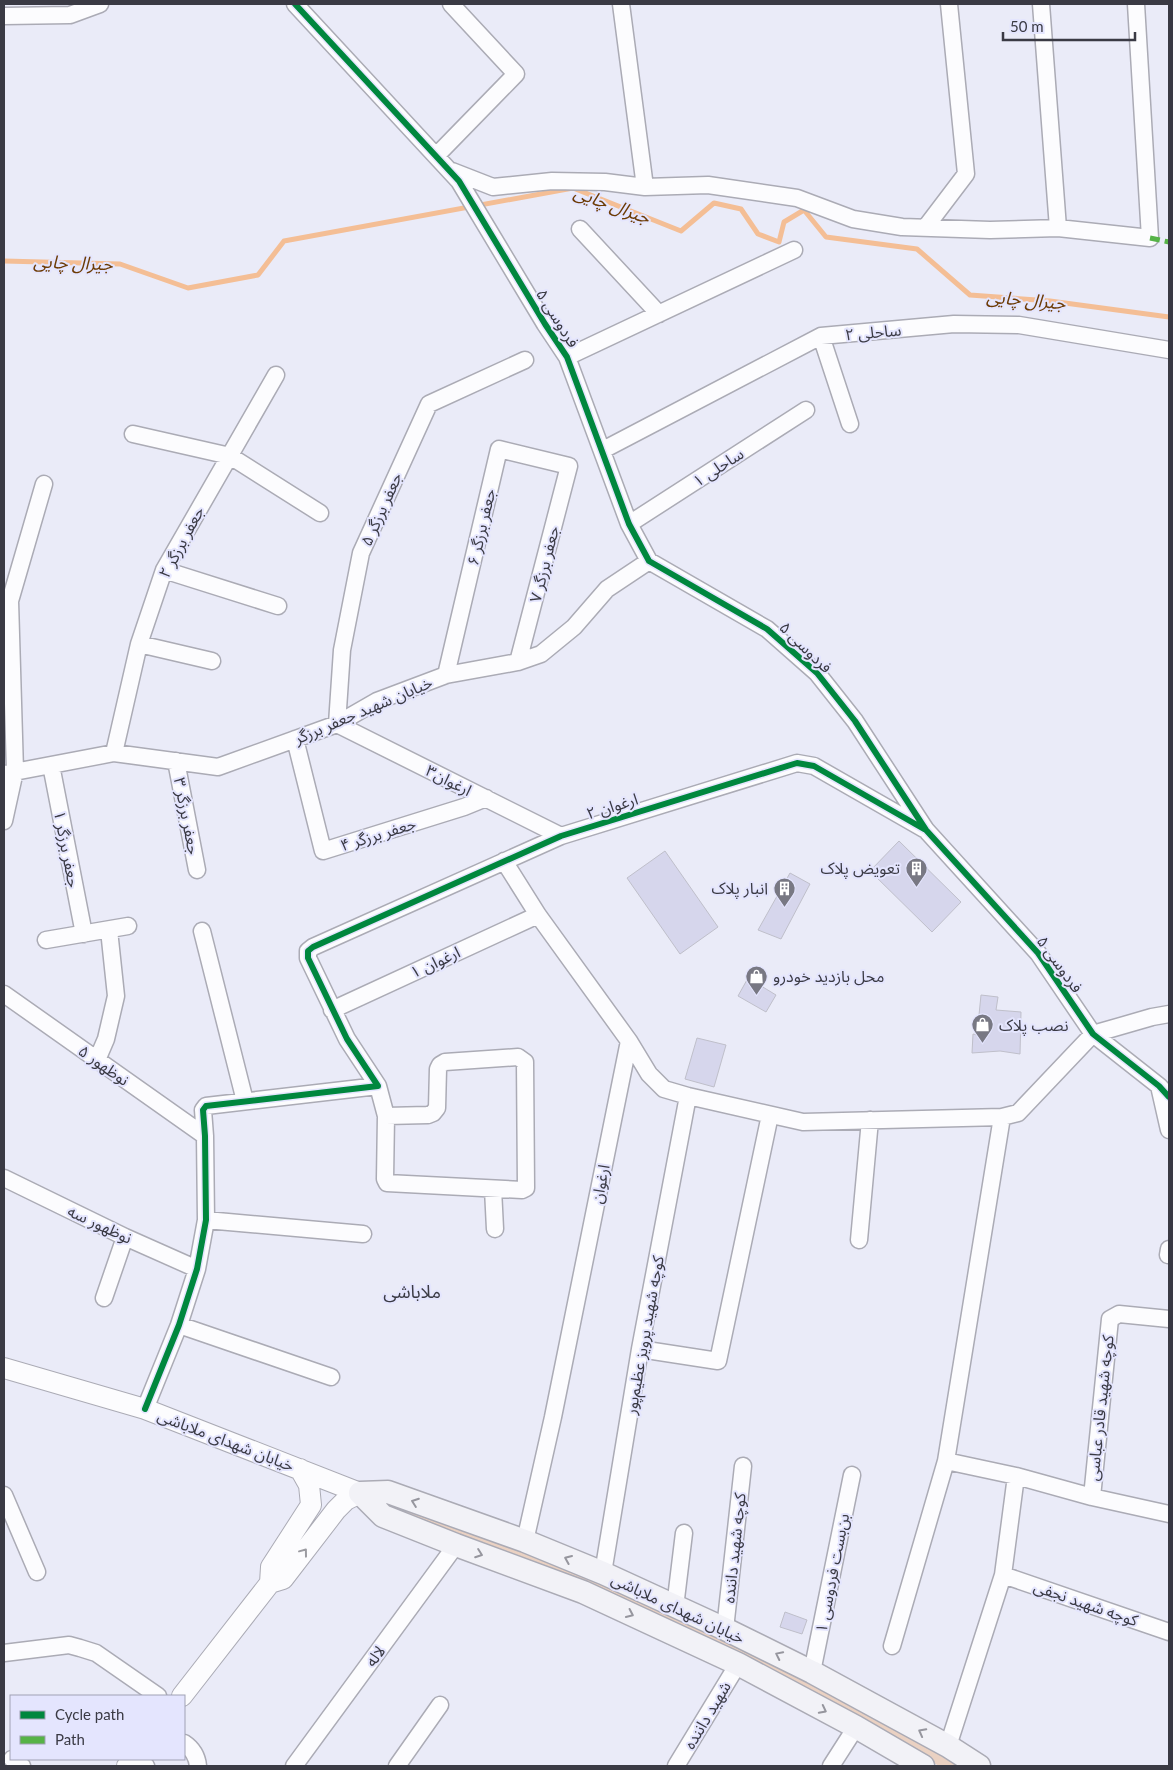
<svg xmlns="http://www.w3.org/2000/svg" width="1173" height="1770" font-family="Lato,'Noto Sans Arabic',sans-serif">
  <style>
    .green { fill: #ead1c2 }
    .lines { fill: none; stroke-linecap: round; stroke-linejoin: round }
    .stream { stroke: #f4be95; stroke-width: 5 }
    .building { fill: #d6d6ec; stroke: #bfbfca }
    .minor-casing { stroke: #ababb5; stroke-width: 19 }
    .tertiary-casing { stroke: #ababb5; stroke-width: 22 }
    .secondary-casing { stroke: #ababb5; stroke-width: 25 }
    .minor { stroke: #fcfcfe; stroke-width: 16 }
    .tertiary { stroke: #fcfcfe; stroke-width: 20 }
    .secondary { stroke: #f2f2f7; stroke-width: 22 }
    .quiet { stroke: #56b347; stroke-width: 5; stroke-dasharray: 10 5; stroke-linecap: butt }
    .cycleway-casing { stroke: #e4e5fe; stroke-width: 9 }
    .cycleway { stroke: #00873e; stroke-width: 6 }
    .oneway { stroke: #96969e }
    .oneway2 { stroke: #9b9ba1 }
    .labels { text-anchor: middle; stroke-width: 4; stroke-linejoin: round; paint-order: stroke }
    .street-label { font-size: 16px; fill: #3a3a44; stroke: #e4e5fe }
    .poi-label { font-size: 16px; fill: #3a3a44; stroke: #e4e5fe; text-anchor: end }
    .water-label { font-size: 18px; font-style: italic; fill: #6c3b05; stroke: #e4e5fe }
    .neighbourhood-label { font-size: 18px; fill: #3a3a44; stroke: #e4e5fe }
  </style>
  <rect width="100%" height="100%" fill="#eaebf8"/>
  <path class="green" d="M401,1502L523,1548L743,1644L967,1766H939L861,1721L403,1518L385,1503Z"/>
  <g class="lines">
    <path class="stream" d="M4,261L120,264L188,288L258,275L284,241L573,188L681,231L714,203L741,209L758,234L779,242L784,222L804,210L826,237L917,249L970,295L1050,301L1169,317"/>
  </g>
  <path class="building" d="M899,841L961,902L932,932L870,871Z
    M665,851L718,927L680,954L627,878Z
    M790,873L810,884L781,939L758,930Z
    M748,978L776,995L766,1012L738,996Z
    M981,995L998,997L996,1010L1021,1012L1020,1054L1000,1051L972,1053L973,1034L977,1035Z
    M697,1038L726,1045L714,1087L685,1079Z
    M785,1612L807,1620L802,1634L780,1627Z"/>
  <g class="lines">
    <defs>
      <path id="minor" d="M295,4L459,181L545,324L567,357L629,524L649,561L767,629L817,673L855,721L926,830L1038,953L1093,1034L1159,1086L1169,1097
        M621,4L645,187
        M1041,4L1058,228
        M4,16L70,15L100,4
        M436,156L516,74L451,4
        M452,171L493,187L552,181L605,182L645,187L708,185L797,198L853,219L902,227L990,230L1058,228L1150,238L1136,4
        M925,228L966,174L949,4
        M580,229L659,314
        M821,336L850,424
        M567,357L794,250
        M133,434L230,456L320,513
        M603,450L821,336L954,324L1019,325L1169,350
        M629,524L806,410
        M164,570L278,606
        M139,644L212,661
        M446,675L499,449L569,466L518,662
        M337,724L342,650L361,553L429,404L525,360
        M337,724L561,836
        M295,739L323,851L464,807L486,798
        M114,753L139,644L164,570L276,375
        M176,761L197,870
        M51,765L84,934
        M4,774L114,753L218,767L337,724L377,701L446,675L518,662L541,654L574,627L607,589L649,561
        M4,821L15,771L10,601L44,484
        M504,861L538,915L629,1041L649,1074L664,1089L688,1096L803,1122L1002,1117
        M202,931L245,1101
        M46,940L128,926
        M4,994L205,1136
        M332,1010L538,915
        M97,1060L106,1039L116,996L109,930
        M378,1086L386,1116L385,1179L387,1183L522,1190L526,1188L525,1062L518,1057L445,1062L440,1065L438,1069L437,1108L433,1113L428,1115L386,1116
        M1159,1086L1169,1130
        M4,1178L125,1237L197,1269
        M493,1189L495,1229
        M206,1220L363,1234
        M859,1240L870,1120
        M1168,1255L1169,1249
        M104,1298L125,1237
        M179,1325L331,1377
        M640,1349L718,1361L770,1115
        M145,1409L179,1325L197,1269L206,1220L205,1136L203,1110L206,1106L378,1086L347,1039L308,958V951L313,947L561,836L797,763L814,766L924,829
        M946,1461L1016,1476L1003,1575L948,1746
        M1016,1476L1092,1497L1169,1514
        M4,1495L37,1572
        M1092,1497L1110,1319L1119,1314L1169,1319
        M525,1541L553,1417L629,1041
        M603,1573L640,1349L688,1096
        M1003,1575L1169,1632
        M675,1607L684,1533
        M725,1629L743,1466
        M892,1646L946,1461L1002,1117L1018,1113L1093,1034L1152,1017L1169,1014
        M4,1653L69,1645L80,1648L96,1653L158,1696
        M812,1672L852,1475
        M184,1743C193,1749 197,1756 198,1766
        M12,1759L22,1766
        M134,1759L146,1766
        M294,1766L456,1545
        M397,1766L440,1705
        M676,1766L738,1664
        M831,1766L856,1727"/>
      <path id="tertiary" d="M4,1368L145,1409L360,1493
        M270,1583L283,1579L336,1510L346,1500L360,1493
        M182,1696L270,1583L271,1567L311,1505L309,1485L300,1469
        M127,1766L133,1759"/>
      <path id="secondary" d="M360,1493L388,1492L525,1541L603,1573L725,1629L812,1672L948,1746L979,1766
        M360,1493L383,1516L456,1545L583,1592L738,1664L856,1727L923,1766"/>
    </defs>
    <use href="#minor" class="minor-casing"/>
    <use href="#tertiary" class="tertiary-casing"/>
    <use href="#secondary" class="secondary-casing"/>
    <use href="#minor" class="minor"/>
    <use href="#tertiary" class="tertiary"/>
    <use href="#secondary" class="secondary"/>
    <path class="quiet" d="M1150,238L1169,242"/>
    <defs>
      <path id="cycleway" d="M295,4L459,181L545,324L567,357L629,524L649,561L767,629L817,673L855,721L926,830L1038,953L1093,1034L1159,1086L1169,1097
        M145,1409L179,1325L197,1269L206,1220L205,1136L203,1110L206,1106L378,1086L347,1039L308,958V951L313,947L561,836L797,763L814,766L924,829"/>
    </defs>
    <use href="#cycleway" class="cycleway-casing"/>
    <use href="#cycleway" class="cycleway"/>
  </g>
  <defs><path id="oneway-chevron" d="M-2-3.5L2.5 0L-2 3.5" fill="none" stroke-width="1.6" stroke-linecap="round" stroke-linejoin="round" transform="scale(1.25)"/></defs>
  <g class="oneway">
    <use href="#oneway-chevron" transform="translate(415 1502) rotate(-160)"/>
    <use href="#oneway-chevron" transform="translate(479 1554) rotate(20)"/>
    <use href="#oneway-chevron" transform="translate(568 1559) rotate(-157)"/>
    <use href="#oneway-chevron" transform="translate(630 1614) rotate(25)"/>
    <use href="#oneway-chevron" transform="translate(779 1655) rotate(-154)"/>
    <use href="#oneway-chevron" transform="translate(823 1710) rotate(27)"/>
    <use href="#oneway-chevron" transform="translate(922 1732) rotate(-152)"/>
  </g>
  <use class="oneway2" href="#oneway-chevron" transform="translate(304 1552) rotate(-53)"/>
  <defs>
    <symbol id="building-pin" viewBox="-11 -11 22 30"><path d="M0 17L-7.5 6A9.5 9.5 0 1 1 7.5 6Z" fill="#787883" stroke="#e4e5fe"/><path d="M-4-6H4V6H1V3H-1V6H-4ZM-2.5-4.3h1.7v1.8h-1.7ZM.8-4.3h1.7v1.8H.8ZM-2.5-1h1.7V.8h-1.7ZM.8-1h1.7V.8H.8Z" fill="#fff"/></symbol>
    <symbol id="shop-pin" viewBox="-11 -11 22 30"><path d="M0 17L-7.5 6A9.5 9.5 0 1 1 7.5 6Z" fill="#787883" stroke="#e4e5fe"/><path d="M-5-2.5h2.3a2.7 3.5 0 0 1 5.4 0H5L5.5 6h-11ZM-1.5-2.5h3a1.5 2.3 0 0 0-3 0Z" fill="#fff"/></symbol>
  </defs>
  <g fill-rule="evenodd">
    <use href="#building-pin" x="904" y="856" width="25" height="34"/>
    <use href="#building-pin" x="772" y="876" width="25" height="34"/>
    <use href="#shop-pin" x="744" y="964" width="25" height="34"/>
    <use href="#shop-pin" x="970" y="1012" width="25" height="34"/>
  </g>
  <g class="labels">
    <g class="street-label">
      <text transform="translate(558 318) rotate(58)" y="6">فردوسی ۵</text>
      <text transform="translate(873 332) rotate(-5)" y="6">ساحلی ۲</text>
      <text transform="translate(718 467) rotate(-33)" y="6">ساحلی ۱</text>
      <text transform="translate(381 509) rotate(-66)" y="6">جعفر برزگر ۵</text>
      <text transform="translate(481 527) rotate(-77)" y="6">جعفر برزگر ۶</text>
      <text transform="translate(181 542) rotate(-62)" y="6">جعفر برزگر ۲</text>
      <text transform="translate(544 564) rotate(-76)" y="6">جعفر برزگر ۷</text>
      <text transform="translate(806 647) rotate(44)" y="6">فردوسی ۵</text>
      <text transform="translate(363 710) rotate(-23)" y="6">خیابان شهید جعفر برزگر</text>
      <text transform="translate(449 780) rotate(27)" y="6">ارغوان۳</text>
      <text transform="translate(612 806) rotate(-17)" y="6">ارغوان ۲</text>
      <text transform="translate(187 816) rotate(79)" y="6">جعفر برزگر ۳</text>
      <text transform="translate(378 834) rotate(-17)" y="6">جعفر برزگر ۴</text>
      <text transform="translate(67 849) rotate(79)" y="6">جعفر برزگر ۱</text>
      <text transform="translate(435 962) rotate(-25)" y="6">ارغوان ۱</text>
      <text transform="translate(1060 964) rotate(54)" y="6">فردوسی ۵</text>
      <text transform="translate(104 1065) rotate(35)" y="6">نوظهور ۵</text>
      <text transform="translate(600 1184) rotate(-79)" y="6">ارغوان</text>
      <text transform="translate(100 1224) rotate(25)" y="6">نوظهور سه</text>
      <text transform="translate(644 1335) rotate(-80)" y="6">کوچه شهید پرویز عظیم‌پور</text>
      <text transform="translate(1100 1408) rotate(-84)" y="6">کوچه شهید قادر عباسی</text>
      <text transform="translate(226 1440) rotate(21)" y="6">خیابان شهدای ملاباشی</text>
      <text transform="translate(734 1548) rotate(-84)" y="6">کوچه شهید داننده</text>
      <text transform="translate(832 1573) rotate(-79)" y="6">بن‌بست فردوسی ۱</text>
      <text transform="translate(1086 1603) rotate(19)" y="6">کوچه شهید نجفی</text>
      <text transform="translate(678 1608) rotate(25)" y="6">خیابان شهدای ملاباشی</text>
      <text transform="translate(375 1656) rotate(-54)" y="6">لاله</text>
      <text transform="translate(707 1715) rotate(-59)" y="6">شهید داننده</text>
    </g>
    <g class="poi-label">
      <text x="900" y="874">تعویض پلاک</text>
      <text x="768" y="894">انبار پلاک</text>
      <text x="773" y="982" text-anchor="start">محل بازدید خودرو</text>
      <text x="999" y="1031" text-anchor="start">نصب پلاک</text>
    </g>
    <g class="water-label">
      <text transform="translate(612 205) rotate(20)" y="6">جیرال چایی</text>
      <text transform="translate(73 263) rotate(2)" y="6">جیرال چایی</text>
      <text transform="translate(1026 300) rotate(5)" y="6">جیرال چایی</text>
    </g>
    <g class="neighbourhood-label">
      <text x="412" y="1298">ملاباشی</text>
    </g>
  </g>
  <rect width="1173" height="1770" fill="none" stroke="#3a3a44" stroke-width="10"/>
  <rect x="10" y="1695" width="175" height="65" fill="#e4e5fe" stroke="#a0a1b4"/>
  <rect x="20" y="1711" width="25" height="8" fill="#00873e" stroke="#a0a1b4"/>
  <text x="55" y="1720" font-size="15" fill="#3a3a44">Cycle path</text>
  <rect x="20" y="1736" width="25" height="8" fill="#56b347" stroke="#a0a1b4"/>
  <text x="55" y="1745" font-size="15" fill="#3a3a44">Path</text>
  <path d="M1003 32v8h132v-8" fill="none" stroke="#3a3a44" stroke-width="2.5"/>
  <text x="1010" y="32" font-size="15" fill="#3a3a44" stroke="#e4e5fe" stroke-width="4" paint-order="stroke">50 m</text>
</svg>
